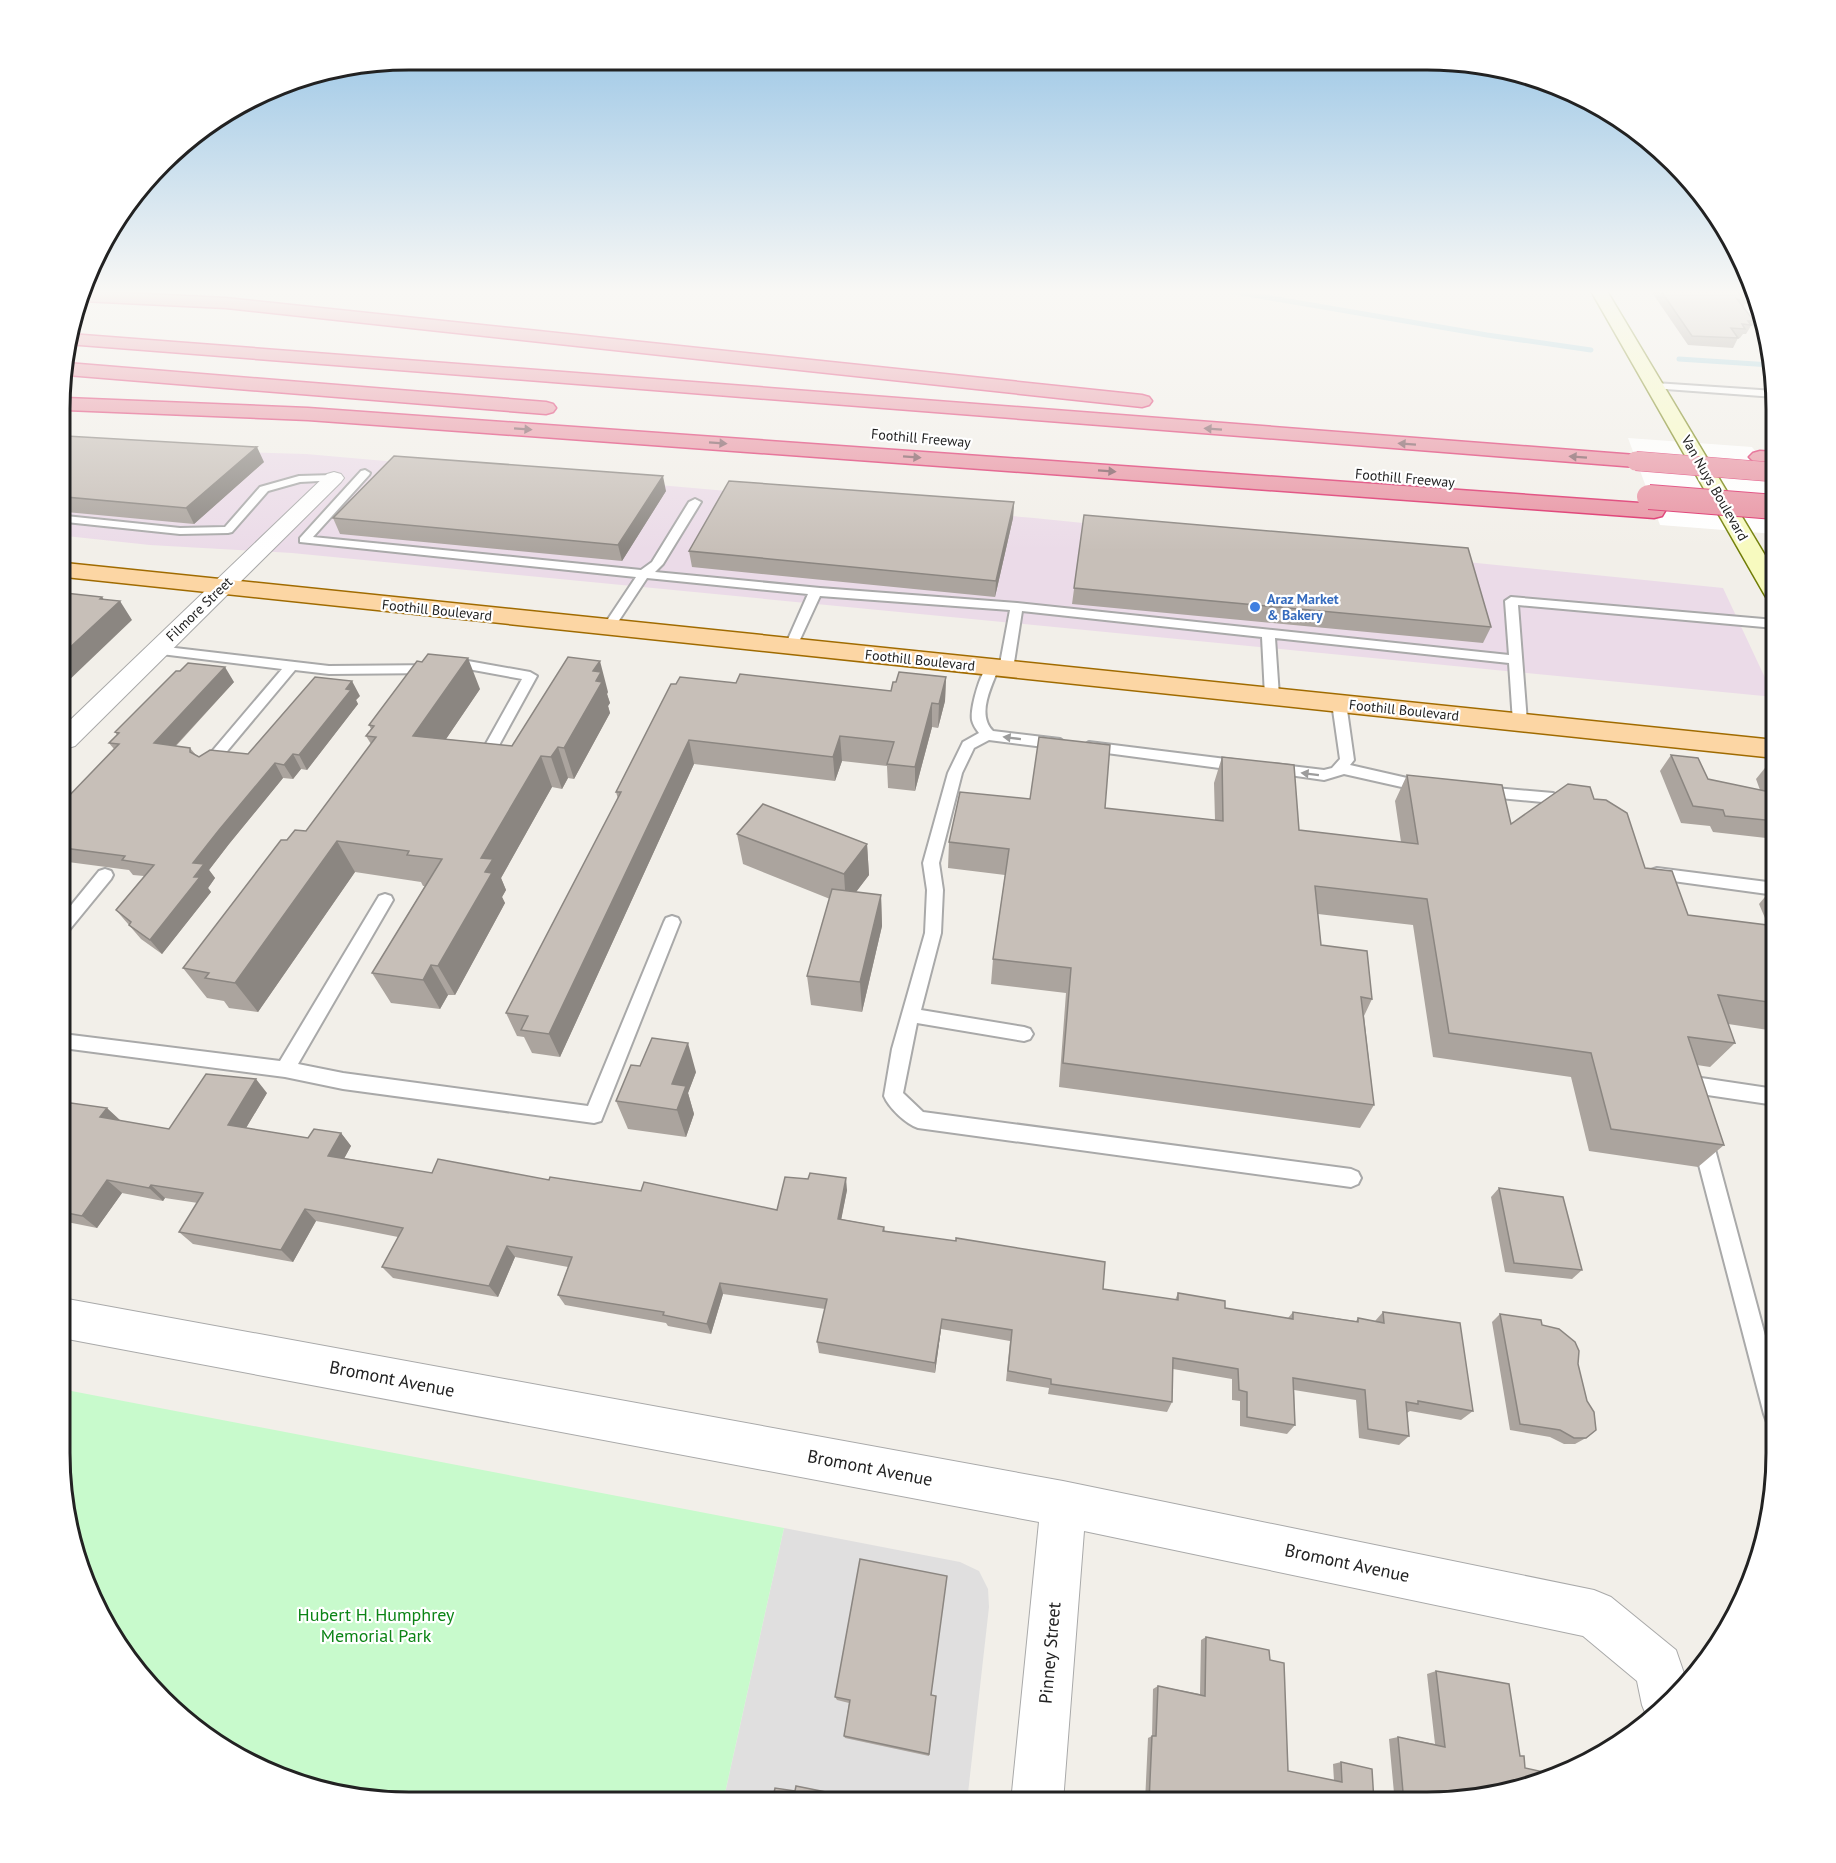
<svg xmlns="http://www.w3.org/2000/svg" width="1836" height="1863" font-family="'PT Sans',sans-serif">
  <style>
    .residential { fill: #e0dfdf }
    .industrial { fill: #ebdbe8 }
    .park { fill: #c8facc }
    .pier { fill: #fff }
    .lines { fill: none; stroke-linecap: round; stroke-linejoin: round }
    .stream { stroke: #aad3df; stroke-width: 5 }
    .lane-casing { stroke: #a9a9a9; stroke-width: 4 }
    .street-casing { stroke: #a9a9a9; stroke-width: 2 }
    .secondary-casing { stroke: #707d05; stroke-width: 3 }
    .primary-casing { stroke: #a06b00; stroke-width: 3 }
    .highway-casing { stroke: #dc2a67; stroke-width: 3 }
    .lane { fill: #fff; fill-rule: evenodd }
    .street { fill: #fff; fill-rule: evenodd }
    .secondary { fill: #f7fabf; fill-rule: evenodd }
    .primary { fill: #fcd6a4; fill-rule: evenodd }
    .highway { fill: #e892a2; fill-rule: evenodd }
    .highway-bridge-far1-casing { stroke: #dc2a67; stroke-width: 20; stroke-linecap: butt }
    .highway-bridge-casing { stroke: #dc2a67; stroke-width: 26; stroke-linecap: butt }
    .highway-bridge-far1 { stroke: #e892a2; stroke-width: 19 }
    .highway-bridge { stroke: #e892a2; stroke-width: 24 }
    .wall { fill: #aba49e }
    .shaded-wall { fill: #8b8681 }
    .building { fill: #c7bfb8; stroke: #8b8681; stroke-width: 1.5 }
    .oneway { fill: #7b545c }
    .oneway2 { fill: #9c9c9c }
    .shop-dot { fill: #3f7fe0; stroke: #fff; stroke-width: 2 }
    .labels { text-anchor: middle; stroke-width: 4.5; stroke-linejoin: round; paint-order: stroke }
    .far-street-label { font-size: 14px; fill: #222; stroke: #fff }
    .far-shop-label { font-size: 14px; font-weight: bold; fill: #366cbe; stroke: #fff; text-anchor: start }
    .near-street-label { font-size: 18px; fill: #222; stroke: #fff }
    .near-park-label { font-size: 18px; fill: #0c8416; stroke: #fff }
    .rim { fill: none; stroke: #222; stroke-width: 3 }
  </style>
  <rect width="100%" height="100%" fill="#f2efe9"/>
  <path class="residential" d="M784,1528L960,1562L979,1571L988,1589L989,1607L967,1802H723Z"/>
  <path class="industrial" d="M66,447L306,454L1034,518L1723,588L1774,697L292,553L150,545L66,536Z"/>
  <path class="park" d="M61,1389L784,1528L723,1802H387L319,1791L235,1756L132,1666L79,1566L61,1476Z"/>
  <path class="pier" d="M1628,438L1752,447L1775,476V534L1660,525Z"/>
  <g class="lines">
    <path class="stream" d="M1230,291L1487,335L1591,350
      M1679,359L1771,365"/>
    <defs>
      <path id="lane" d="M1728,291H1736L1763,324L1765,334L1761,333Z
        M1655,383L1775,391V397L1652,388L1650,386Z
        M365,470L370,473L369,475L313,537L641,570L652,562L689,502L695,499L701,502L663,564L655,572L820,588L1017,603L1509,655L1505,601L1511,597L1775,620V628L1518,605L1527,722L1520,726L1513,722L1509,663L1275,638L1279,696L1272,700L1265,696L1262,637L1022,611L1013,669L1006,673L999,669L1010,610L820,596L797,646L791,650L785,646L808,594L647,578L612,631L608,632L602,628L636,577L300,542V538L361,471Z
        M334,475L339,478L338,480L300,482L268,491L232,532L228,533L180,534L66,522V516L180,528L225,527L260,487L299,476Z
        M158,646L329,666L438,665L468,661L530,672L537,676L492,758L485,763L478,758L522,679L468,669L438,673L329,674L295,670L213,768L208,770L201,765L203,762L282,669L153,653L152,650L153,647Z
        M992,663L999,667C992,686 976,714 993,731L1060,739L1067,744L1060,749L989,740L974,748L962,773L939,863L943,890L941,933L921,1010L1024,1027L1030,1029L1033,1034L1030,1039L1024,1041L917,1023L903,1093L923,1112L1351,1169L1358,1172L1361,1178L1358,1184L1351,1187L918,1128C906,1124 889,1108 884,1096L892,1049L925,933L927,890L923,863L948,773L963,742L979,733C976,729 973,725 972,720C970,709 981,666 992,663Z
        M1339,699L1346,703L1354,760L1350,765L1429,783L1431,787L1429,791L1424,792L1344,774L1324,780L1269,772L1267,769L1269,766L1274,764L1324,770L1332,768L1340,759L1332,703Z
        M1089,742L1242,761L1249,766L1242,771L1084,750L1082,747Z
        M1483,787L1553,793L1560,798L1553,803L1478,796L1476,792L1478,788Z
        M1657,868L1775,883V895L1651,878L1649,874L1651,870Z
        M105,869L111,871L113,875L111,879L70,929L64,931V914L99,871Z
        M385,894L391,896L393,900L298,1064L343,1073L588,1106L664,922L666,918L672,916L678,918L680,922L601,1121L594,1123L343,1089L285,1077L63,1048V1034L280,1061L379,896Z
        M1688,1076L1775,1089V1105L1694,1093L1688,1095L1681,1093L1679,1087L1681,1078Z
        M1702,1130L1709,1132L1712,1138L1775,1373V1425L1767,1422L1764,1414L1692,1138L1695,1132Z"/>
      <path id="street" d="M334,472L341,474L344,478L341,482L75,746L65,749V725L327,474Z
        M62,1298L1063,1481L1594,1590L1611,1597L1676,1650L1688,1685L1649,1722L1642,1705L1637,1681L1583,1636L1084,1531L1063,1802H1011L1039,1522L62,1338Z"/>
      <path id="secondary" d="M1591,291H1607L1775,572V599L1766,597L1763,592Z"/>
      <path id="primary" d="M65,563L1775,740V758L65,577Z"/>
      <path id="highway" d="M86,291L226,298L1142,395L1149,397L1152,401L1149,405L1142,407L226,308L82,301Z
        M70,334L1636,455L1643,457L1647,461L1643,465L1636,467L67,344Z
        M67,363L546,402L553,404L556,408L553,412L546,414L67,375Z
        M66,398L308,408L1654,504L1662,506L1665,511L1662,516L1654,518L308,420L66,410Z
        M1760,451L1775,452V464L1753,461L1749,457L1753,453Z"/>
    </defs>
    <use href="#lane" class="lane-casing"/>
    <use href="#street" class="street-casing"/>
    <use href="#secondary" class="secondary-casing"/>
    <use href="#primary" class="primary-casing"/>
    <use href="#highway" class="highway-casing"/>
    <use href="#lane" class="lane"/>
    <use href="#street" class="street"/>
    <use href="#secondary" class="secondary"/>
    <use href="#primary" class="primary"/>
    <use href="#highway" class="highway"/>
    <defs>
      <path id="highway-bridge-far1" d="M1636,461L1772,472"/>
      <path id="highway-bridge" d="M1649,497L1775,507"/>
    </defs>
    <use href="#highway-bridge-far1" class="highway-bridge-far1-casing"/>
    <use href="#highway-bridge" class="highway-bridge-casing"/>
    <use href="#highway-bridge-far1" class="highway-bridge-far1"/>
    <use href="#highway-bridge" class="highway-bridge"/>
  </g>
  <path class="wall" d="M1651,291H1737L1746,302L1743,308L1754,321L1746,334H1743L1740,338H1738L1733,348L1688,345Z
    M1738,291H1754L1757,297L1762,318Z
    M66,436L264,462L194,524L66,512Z
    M666,491L622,561L340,534L333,518Z
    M1014,502L1013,518L995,597L692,567L689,551Z
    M1084,515L1491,627L1483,643L1072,604Z
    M180,671L234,682L176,746L190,748L196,755L199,757L248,754L360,696L356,700L358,704L307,770L301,769L293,779L283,778L229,844L209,870L215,878L208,888L211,892L162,954L141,939L116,910L144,876L133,875L129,870L68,862L64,866V801L114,749L109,743L117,735L115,732Z
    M946,677L945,701L938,728L932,727L915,791L888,788L887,766L842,761L835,781L694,764L560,1057L532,1053L524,1037L517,1036L506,1013L618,799L616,792L676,684L736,683L891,691L896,682Z
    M480,689L446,739L512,746L608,692L607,694L610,703L608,706L610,713L574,779L568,778L562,789L552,787L501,878L506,890L502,897L505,903L455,995H448L440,1009L391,1003L372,973L425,886H423L421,882L355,872L258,1012L229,1008L224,1001L207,998L183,968L287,840L306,831L371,744L366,736L371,729L369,725Z
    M1671,755L1708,779L1760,790L1756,779L1769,763L1775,764V839L1713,832L1710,826L1681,823L1660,771Z
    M1222,757L1299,830L1401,842L1395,801L1407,775L1511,824L1594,799L1645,868L1688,915L1768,925L1759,904L1775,885V1031L1728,1024L1735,1043L1710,1067L1697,1065L1724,1145L1698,1167L1589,1151L1571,1077L1433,1057L1413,925L1318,914L1321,945L1372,999L1364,1016L1374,1105L1360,1128L1059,1087L1066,993L991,984L993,959L1005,875L948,868L949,842L1215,820L1214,783Z
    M737,834L867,844L869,875L856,892L881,895L882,926L862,1012L811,1005L807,976L830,899L743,864Z
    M640,1066L696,1072L688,1093L694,1114L686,1137L628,1129L616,1101Z
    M267,1093L246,1128L308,1138L341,1133L351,1146L344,1158L432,1173L549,1180L641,1191L777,1210L847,1190L841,1219L884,1227L885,1231L1103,1289L1175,1300L1178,1293L1225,1308L1288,1318L1293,1312L1356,1321L1358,1318L1375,1321L1383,1312L1473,1411L1461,1420L1410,1411L1407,1413L1409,1436L1399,1445L1359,1438L1356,1400L1294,1390L1295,1425L1287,1434L1240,1426V1401L1232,1400V1379L1173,1369L1172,1402L1167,1412L1048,1394L1049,1388L1006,1381L1010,1341L941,1329L935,1373L819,1353L817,1342L825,1309L723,1294L711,1334L668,1326L666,1323L565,1305L558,1295L568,1267L515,1257L498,1297L393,1278L382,1267L398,1237L348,1227L316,1221L293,1262L193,1244L179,1232L198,1203L165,1198L163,1201L122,1193L97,1228L62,1221L63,1112L169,1129Z
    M1499,1188L1582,1270L1572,1279L1505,1272L1491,1197Z
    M1500,1314L1542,1325L1578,1364L1587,1401L1586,1438L1575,1444H1564L1550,1437L1510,1430L1492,1322Z
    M1206,1637L1270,1660L1288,1771L1334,1781L1333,1764L1341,1762L1374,1802H1145L1148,1738L1152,1736L1153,1689L1158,1686L1200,1694L1201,1640Z
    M1436,1671L1520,1756L1525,1768L1539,1784L1449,1802H1438L1394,1793L1389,1739L1398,1737L1435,1744L1427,1674Z
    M932,1695L936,1696L929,1756L845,1738L844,1736L849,1703L837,1700L835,1697Z"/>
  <path class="shaded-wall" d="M257,447L264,462L194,524L186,508Z
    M663,476L666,491L622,561L618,545Z
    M1014,502L1013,518L995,597L996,581Z
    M102,597L111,609L120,601L132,620L65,684V652Z
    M468,658L480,689L427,767L413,736Z
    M600,661L608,692L607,694L610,703L608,706L610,713L574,779L564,748L593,671Z
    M225,667L234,682L164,758L154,743Z
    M946,677L945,701L938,728L939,704Z
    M352,681L360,696L356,700L358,704L307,770L299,755Z
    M932,703V727L915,791V767Z
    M840,736L842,761L835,781L833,757Z
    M689,740L694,764L560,1057L549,1034Z
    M558,747L568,778L562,789L551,757Z
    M293,754L301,769L293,779L284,765Z
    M541,756L552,787L501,878L506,890L502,897L505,903L455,995L438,966L481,858Z
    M275,763L283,778L229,844L209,870L215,878L208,888L211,892L162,954L150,940L194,877L193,863L219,830Z
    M337,841L355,872L258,1012L235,983Z
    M867,844L869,875L846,905L844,874Z
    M64,857L68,862L64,866Z
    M881,895L882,926L862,1012L860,982Z
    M431,965L448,995L440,1009L423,980Z
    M688,1043L696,1072L688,1093L694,1114L686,1137L677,1110L672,1084Z
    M256,1079L267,1093L240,1138L228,1125Z
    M107,1108L121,1121L100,1117Z
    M341,1133L351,1146L339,1168L328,1156Z
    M846,1178L847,1190L839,1231L838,1219Z
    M107,1180L122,1193L97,1228L82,1216Z
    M151,1185L165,1198L163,1201L149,1188Z
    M305,1209L316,1221L293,1262L281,1250Z
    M507,1246L515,1257L498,1297L489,1286Z
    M720,1283L723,1294L711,1334L707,1324Z
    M942,1319L941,1329L935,1373V1363Z"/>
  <path class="building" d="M1661,291H1737L1746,302L1737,299L1754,321H1748L1751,325L1742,324L1745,329L1731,328L1738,338L1692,336Z
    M1750,291H1754L1758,299Z
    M66,436L257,447L186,508L66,497Z
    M394,456L663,476L618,545L333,518Z
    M729,481L1014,502L996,581L689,551Z
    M1084,515L1468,548L1491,627L1074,588Z
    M65,593L102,597L100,599L120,601L65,652Z
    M428,654L468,658L413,736L512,746L568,657L600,661L593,671L601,672L596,681L602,682L564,748L558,747L551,757L541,756L481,858L493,859L485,872L492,873L438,966L431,965L423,980L372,973L442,859L407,855L409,851L337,841L235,983L205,978L209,973L183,968L281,840H287L295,830L306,831L376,737L366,736L374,726L369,725L417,661L422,662Z
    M188,663L225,667L154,743L190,748V752L199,757L210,750L248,754L315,677L352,681L346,689L351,690L299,755L293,754L284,765L275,763L219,830L193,863L204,864L194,877H200L150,940L129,925L131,922L116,910L154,865L122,860L125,856L64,848V801L119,744L109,743L119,733L115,732L176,671H180Z
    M899,672L946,677L939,704L932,703L915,767L887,764L894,742L840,736L833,757L689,740L549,1034L521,1030L528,1016L506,1013L621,792H616L671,684H676L680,677L736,683L740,674L891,691L893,682H896Z
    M1039,737L1110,745L1105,808L1223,821L1222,757L1294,765L1299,830L1418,844L1407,775L1502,785L1511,824L1568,784L1590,787L1594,799L1606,800L1627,813L1645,868L1672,871L1688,915L1775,926V1003L1718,995L1735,1043L1688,1037L1724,1145L1611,1129L1591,1053L1449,1033L1427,899L1315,886L1321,945L1367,951L1372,999L1361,997L1374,1105L1063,1063L1071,968L993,959L1009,849L949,842L960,792L1030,799Z
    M1671,755L1698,758L1708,779L1775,793V821L1725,816L1723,810L1693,806Z
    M1769,763L1775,764V779Z
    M763,804L867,844L844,874L737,834Z
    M832,889L881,895L860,982L807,976Z
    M652,1038L688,1043L672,1084L686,1086L677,1110L616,1101L631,1065L640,1066Z
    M206,1074L256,1079L228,1125L308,1138L314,1129L341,1133L328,1156L432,1173L438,1159L549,1180L550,1177L641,1191L644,1182L777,1210L785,1177L808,1179L810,1173L846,1178L838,1219L884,1227L883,1231L956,1241V1238L1105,1262L1103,1289L1178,1300V1293L1225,1301V1308L1293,1319V1312L1358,1322V1318L1384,1323L1383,1312L1460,1323L1473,1411L1418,1401V1404L1406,1402L1409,1436L1368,1429L1365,1390L1293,1378L1295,1425L1247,1417V1392L1239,1390L1238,1369L1173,1358L1172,1402L1051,1384V1379L1008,1371L1012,1330L942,1319L935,1363L817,1342L827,1299L720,1283L707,1324L663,1315L664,1312L558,1295L572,1257L507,1246L489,1286L382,1267L403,1228L337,1215L305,1209L281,1250L179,1232L203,1193L151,1185L149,1188L107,1180L82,1216L62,1212L63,1112H64L71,1103L107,1108L100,1117L169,1129Z
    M1499,1188L1563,1197L1582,1270L1514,1263Z
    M1500,1314L1541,1320L1542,1325L1559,1329L1575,1342L1579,1351L1578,1364L1587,1401L1594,1412L1596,1430L1586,1438H1574L1560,1430L1520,1424Z
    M860,1559L947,1576L931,1695L936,1696L929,1754L844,1736L850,1700L835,1697Z
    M1206,1637L1269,1650L1270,1660L1284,1663L1288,1771L1342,1782L1341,1762L1372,1769L1374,1802H1149L1152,1736H1156L1158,1686L1205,1696Z
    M1436,1671L1509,1684L1520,1756H1524L1525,1768L1557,1775L1539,1784L1451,1802L1403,1792L1398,1737L1445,1747Z
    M796,1786L876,1802H772L775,1788L795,1791Z"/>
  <defs><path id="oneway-solid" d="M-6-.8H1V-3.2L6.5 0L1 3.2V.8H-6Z" transform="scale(1.5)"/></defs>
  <g class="oneway">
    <use href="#oneway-solid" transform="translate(523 429) rotate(4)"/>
    <use href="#oneway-solid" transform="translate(1213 429) rotate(-176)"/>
    <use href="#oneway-solid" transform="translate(718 443) rotate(4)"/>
    <use href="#oneway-solid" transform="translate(1407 444) rotate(-176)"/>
    <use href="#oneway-solid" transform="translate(912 457) rotate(4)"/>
    <use href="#oneway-solid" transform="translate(1578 457) rotate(-176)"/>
    <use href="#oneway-solid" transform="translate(1107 471) rotate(4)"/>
  </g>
  <g class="oneway2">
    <use href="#oneway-solid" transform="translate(1012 738) rotate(-173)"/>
    <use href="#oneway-solid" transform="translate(1310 774) rotate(-173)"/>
  </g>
  <linearGradient id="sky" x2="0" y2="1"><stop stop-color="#8fc0e4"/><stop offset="0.53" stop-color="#f9f8f5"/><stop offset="1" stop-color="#f9f8f5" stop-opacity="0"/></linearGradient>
  <rect width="1836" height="551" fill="url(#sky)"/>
  <circle class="shop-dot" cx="1255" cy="607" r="6"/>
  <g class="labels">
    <g class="far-street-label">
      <text transform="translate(921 438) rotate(5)" y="5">Foothill Freeway</text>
      <text transform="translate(1405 478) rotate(5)" y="5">Foothill Freeway</text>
      <text transform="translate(1715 488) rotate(60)" y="5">Van Nuys Boulevard</text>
      <text transform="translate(199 609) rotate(-44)" y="5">Filmore Street</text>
      <text transform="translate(437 610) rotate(6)" y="5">Foothill Boulevard</text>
      <text transform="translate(920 660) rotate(6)" y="5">Foothill Boulevard</text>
      <text transform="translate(1404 710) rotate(6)" y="5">Foothill Boulevard</text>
    </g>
    <g class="far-shop-label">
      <text x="1267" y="604">Araz Market<tspan x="1267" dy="16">&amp; Bakery</tspan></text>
    </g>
    <g class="near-street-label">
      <text transform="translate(392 1379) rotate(11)" y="6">Bromont Avenue</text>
      <text transform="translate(870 1468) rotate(11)" y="6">Bromont Avenue</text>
      <text transform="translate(1347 1563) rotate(12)" y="6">Bromont Avenue</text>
      <text transform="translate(1050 1653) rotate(-85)" y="6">Pinney Street</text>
    </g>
    <g class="near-park-label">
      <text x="376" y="1621">Hubert H. Humphrey<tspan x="376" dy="21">Memorial Park</tspan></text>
    </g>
  </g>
  <path d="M0 0H1836V1863H0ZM409 70H1427A339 339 0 0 1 1766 409V1453A339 339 0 0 1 1427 1792H409A339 339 0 0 1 70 1453V409A339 339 0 0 1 409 70Z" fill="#fff" fill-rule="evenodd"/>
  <path class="rim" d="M409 70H1427A339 339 0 0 1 1766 409V1453A339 339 0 0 1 1427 1792H409A339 339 0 0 1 70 1453V409A339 339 0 0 1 409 70Z"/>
</svg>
